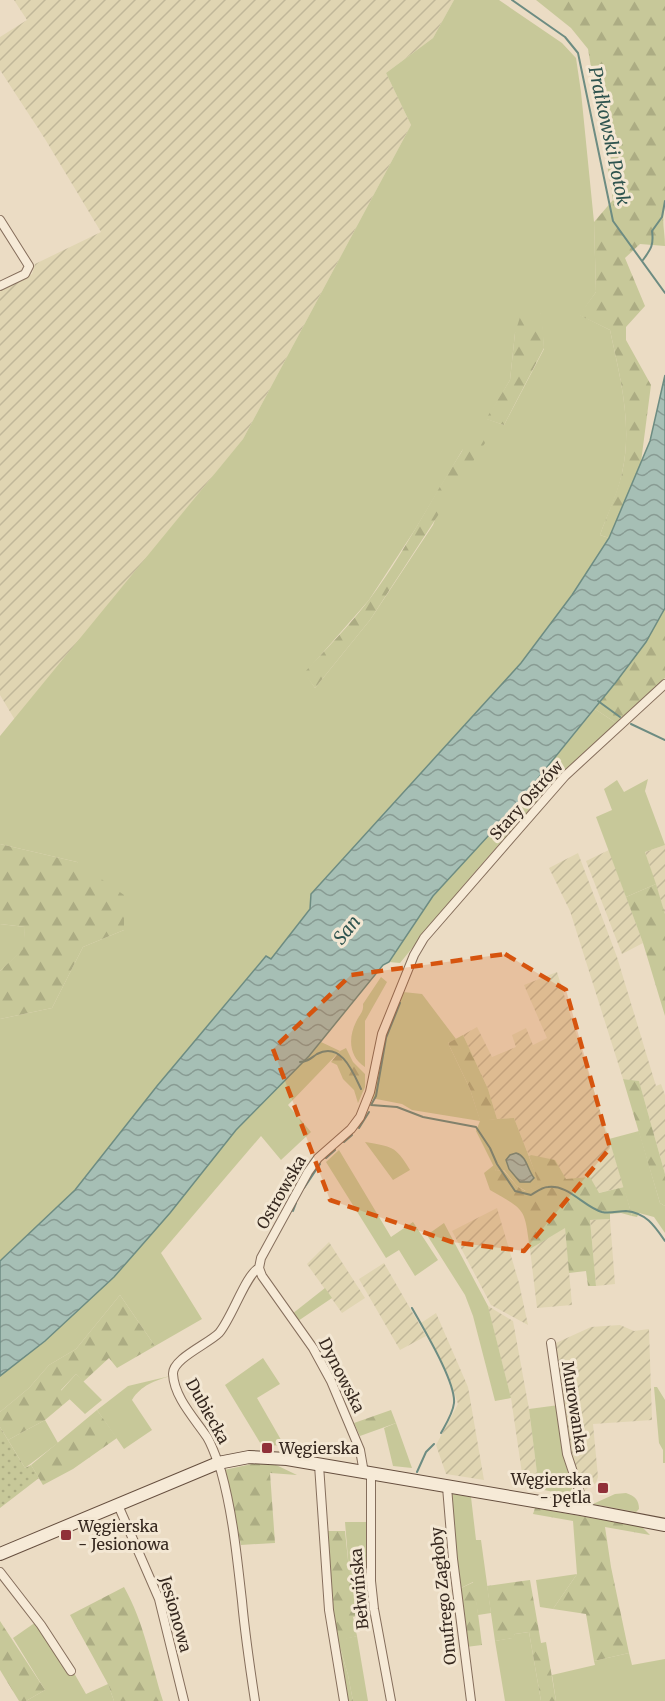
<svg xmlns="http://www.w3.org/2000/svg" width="665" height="1701" font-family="Merriweather,serif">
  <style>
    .farmland { fill: url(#farmland-furrows) }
    .grass { fill: #c7c899; fill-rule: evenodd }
    .forest { fill: url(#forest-firs) }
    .garden { fill: url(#garden-dots) }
    .water { fill: url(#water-waves); stroke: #6d8c82; stroke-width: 1.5 }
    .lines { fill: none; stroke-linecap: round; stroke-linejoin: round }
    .stream { stroke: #6d8c82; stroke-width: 2 }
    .street-casing { stroke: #856e5c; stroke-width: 10 }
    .secondary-casing { stroke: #664f3f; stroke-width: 14 }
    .street { stroke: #f6ead7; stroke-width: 8 }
    .secondary { stroke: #f6ead7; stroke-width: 12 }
    .marked { fill: #d6540e; fill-opacity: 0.2; stroke: #d6540e; stroke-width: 4.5; stroke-dasharray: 12 8; stroke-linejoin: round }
    .poi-dot { fill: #903039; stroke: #f3e7d3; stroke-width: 2 }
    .labels { text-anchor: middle; stroke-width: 6; stroke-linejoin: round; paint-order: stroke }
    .street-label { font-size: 16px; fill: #36281f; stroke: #f3e7d3 }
    .poi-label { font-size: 16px; fill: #36281f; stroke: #f3e7d3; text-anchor: start }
    .water-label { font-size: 18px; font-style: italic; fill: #2f544f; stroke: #f3e7d3 }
  </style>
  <defs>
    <pattern id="farmland-furrows" width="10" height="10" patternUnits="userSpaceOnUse" patternTransform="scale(1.5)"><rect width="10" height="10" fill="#e0d5b2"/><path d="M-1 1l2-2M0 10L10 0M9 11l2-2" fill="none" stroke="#c1b799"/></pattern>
    <pattern id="forest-firs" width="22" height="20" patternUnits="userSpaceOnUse" patternTransform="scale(1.5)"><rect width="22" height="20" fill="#c7c899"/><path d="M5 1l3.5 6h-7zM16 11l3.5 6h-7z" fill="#acac83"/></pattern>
    <pattern id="garden-dots" width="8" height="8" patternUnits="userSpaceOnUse" patternTransform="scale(1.5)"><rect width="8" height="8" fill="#c7c899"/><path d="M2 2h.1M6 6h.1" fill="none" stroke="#acac83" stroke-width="1.8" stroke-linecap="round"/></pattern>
    <pattern id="water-waves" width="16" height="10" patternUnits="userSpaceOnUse" patternTransform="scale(1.5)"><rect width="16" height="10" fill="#a6bfb5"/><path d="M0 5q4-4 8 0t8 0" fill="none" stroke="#889b93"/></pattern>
  </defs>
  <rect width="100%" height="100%" fill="#ebdcc4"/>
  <path class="farmland" d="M14,0H454L433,38L386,73L411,125L243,439L15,720L0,695V290L32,274L35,264L101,232L45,139L0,70V37L27,20Z
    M665,845V914L645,852Z
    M609,850L643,943L622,954L586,861Z
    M578,853L617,957L656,1086L661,1084L665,1095V1174L639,1081L623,1079L570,911L549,868Z
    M557,972L624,1187L598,1193L566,1179L531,1155L529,1156L514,1118L497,1119L488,1089L463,1035L477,1027L492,1057L516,1047L512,1035L526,1028L533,1045L547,1038L524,985Z
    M497,1208L519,1283L528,1325L491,1305L452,1231Z
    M610,1219L615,1284L596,1286L590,1220Z
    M565,1227L572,1305L537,1308L530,1249Z
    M329,1242L365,1298L342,1313L307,1264Z
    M384,1263L426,1336L400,1350L359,1279Z
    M488,1306L513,1321L529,1409L539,1489L524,1487L511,1398Z
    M436,1313L468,1387L484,1480L446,1474L436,1445L458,1404L448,1374L421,1323Z
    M620,1325L634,1331L649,1329L652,1420L593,1424L598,1477L596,1483L582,1492L572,1468L553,1349L556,1343L591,1327Z"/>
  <path class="grass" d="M454,0H499L562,43L576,58L581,92L594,222L596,292L580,315L610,330C620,377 633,425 622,473C618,494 607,515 600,535L609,538L572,595L521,663L311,894V909L271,960L266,956L157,1086L75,1190L0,1261V1019L52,1008L83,947L124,930L77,862L0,844V736L243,439L411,125L386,73L433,38ZM541,313L544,349L504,425L487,419L510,380L515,333ZM463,449L433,525L370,620L315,688L305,673L369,600L416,528Z
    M595,709L616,723L566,770L535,803L468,880L400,963L389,962L433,896L513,809Z
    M648,779L645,791L665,845L645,852L656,884L626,897L596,817L612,810L604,789L617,780L624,792Z
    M0,924L25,927L24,949L0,971Z
    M381,977L387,982L365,1021V1067C349,1057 348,1038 356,1022C359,1015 364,1012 363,1004Z
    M403,992L422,994L456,1039L448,1043L470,1089L480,1120L514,1118L540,1185L526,1191L517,1186L504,1170L496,1171L476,1131L480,1121L412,1110L402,1104L371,1098L386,1034Z
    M321,1042L340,1051L288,1105L311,1132L281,1160L261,1136L161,1253L202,1319L155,1346L120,1295L76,1349L49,1365L29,1388L0,1412V1376L45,1341L114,1277L170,1213L236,1130Z
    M639,1131L660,1203L665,1206V1233L654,1217L639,1213L637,1217L632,1216L609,1139Z
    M365,1142C392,1147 395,1145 410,1170L393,1180Z
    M339,1150L391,1237L413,1222L438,1260L415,1276L399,1250L386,1258L326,1162Z
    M444,1223L488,1306L511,1398L495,1401L473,1316L465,1295L427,1235Z
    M325,1288L332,1298L298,1321L292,1314Z
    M263,1358L280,1384L257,1398L284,1445L262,1446L225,1385Z
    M76,1374L102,1400L85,1414L61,1391Z
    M170,1376C155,1381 141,1385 132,1400L152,1430L124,1449L97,1410L128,1386Z
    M654,1387H657L665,1400V1463H663V1450L659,1443Z
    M559,1405L564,1456L574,1496L539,1489L529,1409Z
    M45,1420L58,1443L25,1468L8,1440Z
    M396,1423L412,1468L393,1466L384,1428Z
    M626,1493C635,1496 639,1500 639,1509L636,1512L593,1504L615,1494Z
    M451,1494L471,1497L476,1540H481L491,1613L478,1615L473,1582L459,1589Z
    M345,1522H367L372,1613L364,1614L358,1585L349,1570Z
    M577,1574L553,1609L540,1607L536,1580Z
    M36,1622L74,1673L86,1694L108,1684L114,1701H26L45,1690L13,1638Z
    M529,1632L541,1701H505L495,1641L512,1638L515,1634Z
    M357,1636L368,1701H353L348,1675L338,1640Z
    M629,1653L632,1665L665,1659V1701H556L552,1675L595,1665L594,1661Z"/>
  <path class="forest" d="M536,0H665V207C661,219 665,232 665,246L640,244L625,258L645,306L626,327V340L651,385L641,462L609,538L600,535C607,515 617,494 622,473C633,425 620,377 610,330L579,315L596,292L594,222L613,200L588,49L571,28Z
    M542,313L544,348L504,425L486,419L510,380L515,333L521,314Z
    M478,428L485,443L370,620L315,688L304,673C326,649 349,626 369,600C410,546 438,483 478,428Z
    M665,608V678L616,723L595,709L646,642Z
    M0,844L77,862L124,895V930L83,947L52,1008L0,1019V971L23,949L25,927L0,924Z
    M656,884L665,914V1016L643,943L626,897Z
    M463,1035L488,1089L497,1119L480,1121L470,1089L448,1043Z
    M346,1048L353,1062L365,1074V1087L358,1103L354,1090L343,1079L337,1065L331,1062L340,1051Z
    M623,1079L639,1081L665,1174V1206L660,1203Z
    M531,1155L555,1160L566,1179L590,1177L599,1193L624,1187L632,1216L621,1213L610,1214V1219L590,1220L596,1286H588L586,1271L569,1273L565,1228L530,1249C524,1208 527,1211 490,1190L484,1173L494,1165L496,1171L503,1170L517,1186L525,1191L539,1185L529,1156Z
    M120,1295L155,1346L117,1368L109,1358L83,1382L76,1374L61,1390L70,1399L45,1420L8,1440L0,1427V1412L29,1388L49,1365L76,1349Z
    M97,1410L117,1438L73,1469L43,1485L31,1465Z
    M391,1410L396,1423L360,1436L354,1423Z
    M252,1464H274L297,1475L270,1473L275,1543L241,1545L224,1470Z
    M535,1508L642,1527L650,1535L605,1527L611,1567L629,1653L594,1661L586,1614L553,1609L577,1574L573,1521L533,1514Z
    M328,1531H345L349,1570L358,1585L364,1614L353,1617L357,1636L338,1641L348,1675L353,1701H348L333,1612Z
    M530,1580L541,1643L546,1642L556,1701H541L529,1632L515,1634L513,1638L495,1641L487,1586Z
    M474,1582L482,1645L466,1647L459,1589Z
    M124,1587C144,1622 151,1663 163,1701H114L108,1684L70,1615Z
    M0,1621L45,1690L26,1701H19L0,1670Z"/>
  <path class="garden" d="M0,1427L25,1468L31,1465L39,1478L0,1508Z"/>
  <path class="water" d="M665,375V608L646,642L616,682L513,809L433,896L389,962L383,965L309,1056L236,1130L170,1213L114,1277L45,1341L0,1376V1261L75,1190L157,1086L266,956L271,959L310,909L311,894L521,663L572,595L609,538L650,441Z
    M516,1153C527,1156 527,1169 534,1178L530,1182H520L509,1169L506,1160L510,1155Z"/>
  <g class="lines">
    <path class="stream" d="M512,0L565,37L578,53L613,221L665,293
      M643,260C651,249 654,245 652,231L662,217L665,201
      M598,701L620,717
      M631,724L665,740
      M400,1003L386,1038L376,1096L371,1105L397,1107L423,1117L476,1127L490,1148L497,1164L515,1191L531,1195C536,1192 542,1187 548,1187C568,1184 584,1207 602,1212C610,1214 618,1211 626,1211C646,1213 654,1225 665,1241
      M300,1062C308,1062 311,1058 317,1054C341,1041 353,1072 361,1089
      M359,1128L369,1112
      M344,1142L352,1135
      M326,1158L335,1150
      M304,1188L320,1164
      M293,1211L296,1203
      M412,1308C423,1328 456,1382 454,1403C453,1413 446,1424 441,1433
      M417,1472L426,1452L434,1444"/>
    <defs>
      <path id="street" d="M0,220L29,266L25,274L0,286
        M551,1343L567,1454L583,1502L581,1509
        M319,1465L329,1610L344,1701
        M364,1473L360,1450L331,1381L313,1348L262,1276L259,1268L261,1258L308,1172L318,1158L351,1129L360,1117L370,1092L382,1034L414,955L424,938L565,776L665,684
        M371,1474V1581L374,1609L391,1701
        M447,1487L453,1559L471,1701
        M118,1505L159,1599L184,1701
        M0,1572L41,1625L71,1671
        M255,1701C250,1668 245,1635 242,1601C237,1558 233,1514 221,1471C217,1460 213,1447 207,1437C195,1419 174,1397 173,1374C172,1359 208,1344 219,1333C232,1318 246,1274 259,1268"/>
      <path id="secondary" d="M0,1554L218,1463L249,1457L287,1459L581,1509L665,1525"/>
    </defs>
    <use href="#street" class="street-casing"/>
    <use href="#secondary" class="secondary-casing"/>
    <use href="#street" class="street"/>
    <use href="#secondary" class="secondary"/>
  </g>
  <path class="marked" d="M505,954L566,990L610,1148L524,1251L452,1242L330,1200L273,1049L351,975Z"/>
  <g class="poi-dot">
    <rect x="261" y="1442" width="12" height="12" rx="3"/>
    <rect x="597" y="1482" width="12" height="12" rx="3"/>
    <rect x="60" y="1529" width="12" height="12" rx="3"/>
  </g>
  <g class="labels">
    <g class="street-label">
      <text transform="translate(526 800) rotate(-48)" y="6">Stary Ostrów</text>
      <text transform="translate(281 1192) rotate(-60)" y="6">Ostrowska</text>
      <text transform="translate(342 1375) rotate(63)" y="6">Dynowska</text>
      <text transform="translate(575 1407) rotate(81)" y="6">Murowanka</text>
      <text transform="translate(208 1411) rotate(61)" y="6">Dubiecka</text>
      <text transform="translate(359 1589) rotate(-95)" y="6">Bełwińska</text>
      <text transform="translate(443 1596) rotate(-96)" y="6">Onufrego Zagłoby</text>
      <text transform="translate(176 1614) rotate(74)" y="6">Jesionowa</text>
    </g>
    <g class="poi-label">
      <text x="279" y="1454">Węgierska</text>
      <text x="591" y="1485" text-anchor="end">Węgierska<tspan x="591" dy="18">- pętla</tspan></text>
      <text x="78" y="1532">Węgierska<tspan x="78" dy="18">- Jesionowa</tspan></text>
    </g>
    <g class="water-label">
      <text transform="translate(609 136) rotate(78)" y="6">Prałkowski Potok</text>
      <text transform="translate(347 930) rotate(-51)" y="6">San</text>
    </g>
  </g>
</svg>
